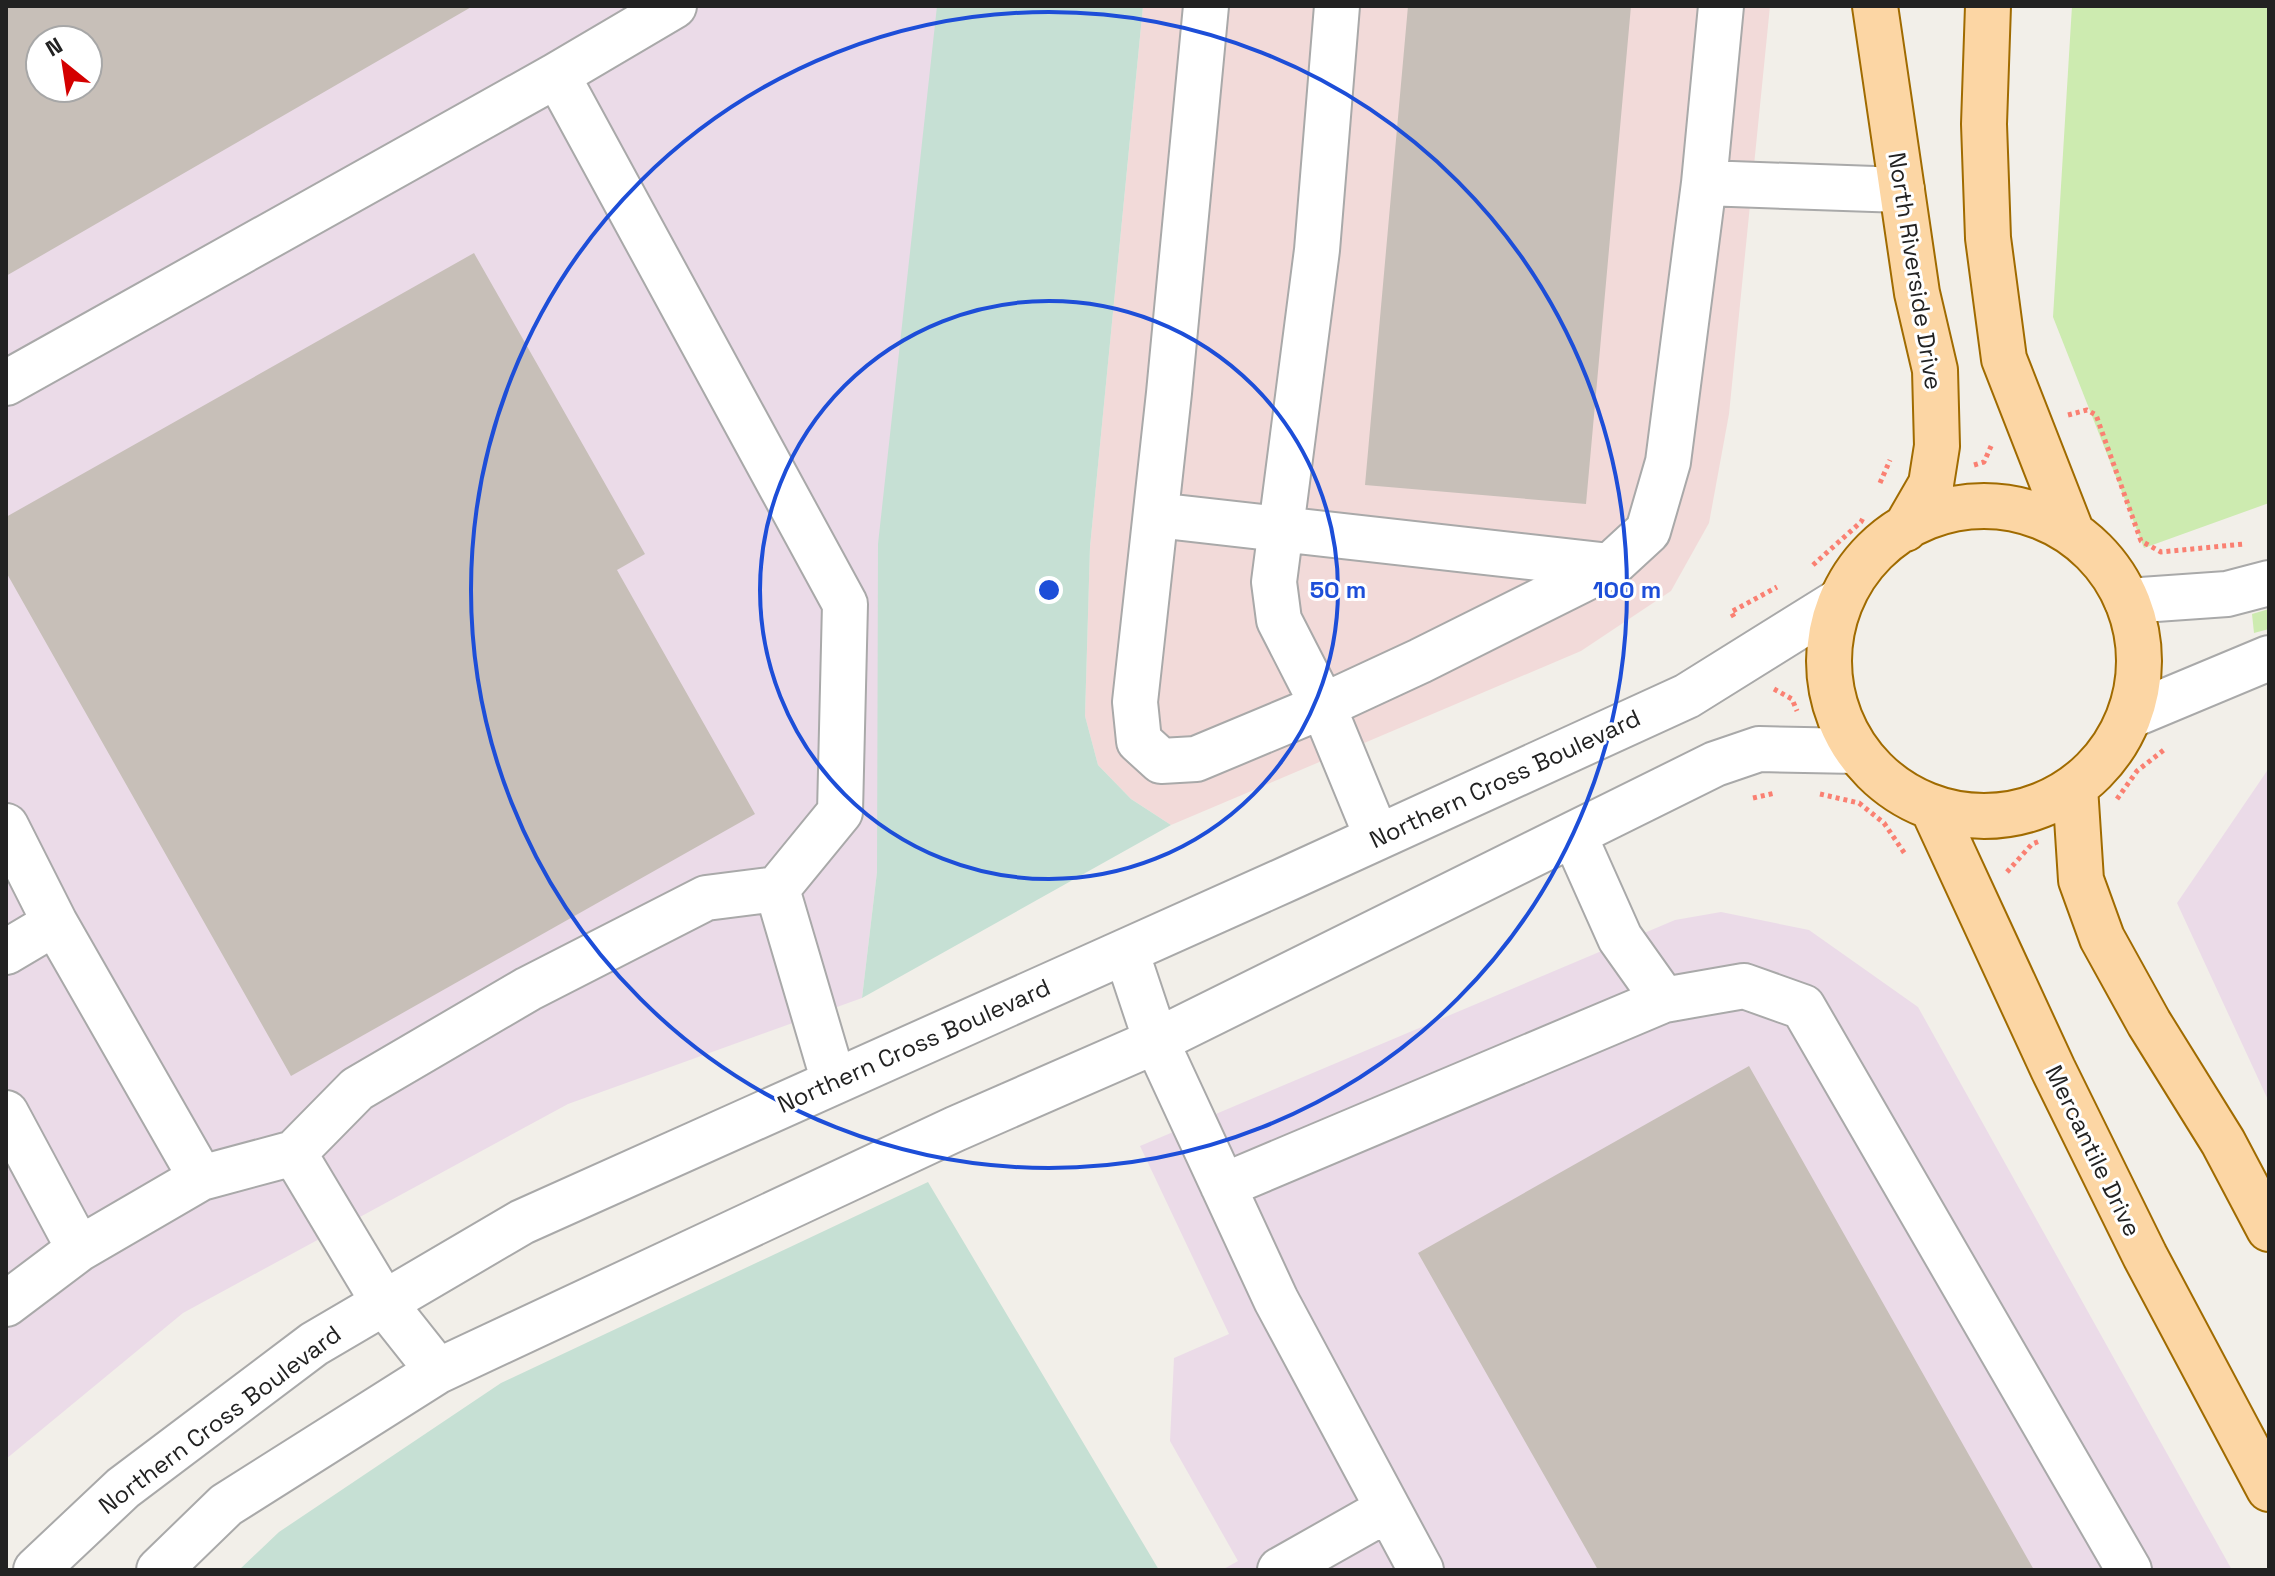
<svg xmlns="http://www.w3.org/2000/svg" width="2275" height="1576" font-family="'Space Grotesk',sans-serif">
  <style>
    .commercial { fill: #f2dad9 }
    .industrial { fill: #ebdbe8; fill-rule: evenodd }
    .grass { fill: #cdebb0 }
    .wetland { fill: #c6e0d4 }
    .building { fill: #c7bfb8; fill-rule: evenodd }
    .lines { fill: none; stroke-linecap: round; stroke-linejoin: round }
    .minor-casing { stroke: #a9a9a9; stroke-width: 48 }
    .major-casing { stroke: #a06b00; stroke-width: 48 }
    .path { stroke: #fa8072; stroke-width: 5; stroke-dasharray: 4 4; stroke-linecap: butt }
    .minor { stroke: #fff; stroke-width: 44 }
    .major { stroke: #fcd6a4; stroke-width: 44 }
    .ring { fill: none; stroke: #1d4ed8; stroke-width: 4 }
    .labels { text-anchor: middle; stroke-width: 6; stroke-linejoin: round; paint-order: stroke }
    .street-label { font-size: 24px; fill: #222; stroke: #fff }
    .centre { fill: #1d4ed8; stroke: #fff; stroke-width: 4 }
    .ring-label { font-size: 24px; text-anchor: middle; font-weight: bold; fill: #1d4ed8; stroke: #fff; stroke-width: 6; stroke-linejoin: round; paint-order: stroke }
  </style>
  <rect width="100%" height="100%" fill="#f2efe9"/>
  <path class="commercial" d="M1143,6H1770L1729,414L1709,523L1671,591L1581,651L1171,825L1131,799L1098,765L1085,716L1090,547Z"/>
  <path class="industrial" d="M6,6H940L877,872L862,998L568,1104L183,1313L6,1459ZM40,40H88V88H40Z
    M2269,768V1102L2177,903Z
    M1721,912L1809,930L1918,1007L2232,1570H1222L1238,1561L1170,1441L1174,1358L1229,1334L1140,1146L1675,920Z"/>
  <path class="grass" d="M2072,6H2269V503L2144,548L2053,317Z
    M2269,609V629L2254,633L2252,614Z"/>
  <path class="wetland" d="M937,6H1143L1090,547L1085,716L1098,765L1131,799L1171,825L862,998L877,872L878,544Z
    M928,1182L1159,1570H239L279,1532L501,1383Z"/>
  <path class="building" d="M6,6H473L6,276ZM40,40H88V88H40Z
    M1408,6H1631L1586,504L1365,485Z
    M474,253L645,554L617,570L755,814L291,1076L6,572V517Z
    M1749,1066L2034,1570H1598L1418,1253Z"/>
  <g class="lines">
    <defs>
      <path id="minor" d="M674,6L557,75L845,604L840,812L777,889L834,1082
        M1206,6L1169,393L1135,702L1139,741L1161,761L1196,759L1323,706L1279,620L1274,582L1317,250L1337,6
        M1704,183L1902,190
        M6,383L557,75
        M1156,515L1610,566
        M2127,601L2227,594L2269,583
        M2130,716L2269,658
        M6,826L55,923L201,1178L294,1153L384,1303L438,1371
        M1574,835L1620,938L1664,1000
        M1377,837L1323,706L1420,661L1610,566L1648,531L1668,462L1704,183L1721,6
        M1126,951L1156,1041L1276,1300L1421,1570
        M6,952L55,923
        M6,1113L79,1249
        M294,1153L357,1089L528,989L706,898L777,889
        M1223,1186L1664,1000L1744,986L1803,1007L2129,1570
        M6,1304L79,1249L201,1178
        M36,1570L123,1488L314,1344L522,1222L1289,878L1687,696L1841,600
        M159,1570L226,1505L438,1371L955,1129L1156,1041L1715,764L1759,749L1857,751
        M1280,1570L1388,1509"/>
      <path id="major" d="M1875,6L1917,293L1935,370L1937,446L1931,484L1905,529
        M1988,6L1984,124L1988,238L2004,359L2072,533
        M1829 661a155 155 0 1 1 310 0a155 155 0 1 1-310 0Z
        M2075,787L2081,880L2102,938L2149,1023L2223,1142L2269,1229
        M1932,807L2053,1069L2145,1256L2269,1489"/>
    </defs>
    <use href="#minor" class="minor-casing"/>
    <use href="#major" class="major-casing"/>
    <path class="path" d="M2068,415L2087,410L2096,415L2141,541L2161,552L2244,544
      M1974,465L1984,462L1992,444
      M1880,483L1890,460
      M1813,565L1861,522L1863,518
      M1734,617L1731,612L1777,587
      M1774,689L1792,699L1797,711
      M1820,794L1859,803L1884,823L1905,854
      M1753,798L1775,793
      M2117,799L2137,771L2165,749
      M2007,872L2032,844L2040,841"/>
    <use href="#minor" class="minor"/>
    <use href="#major" class="major"/>
  </g>
  <g class="ring">
    <circle cx="1049" cy="590" r="289"/>
    <circle cx="1049" cy="590" r="578"/>
  </g>
  <g class="labels">
    <g class="street-label">
      <text transform="translate(1915 271) rotate(81)" y="8">North Riverside Drive</text>
      <text transform="translate(1505 779) rotate(-25)" y="8">Northern Cross Boulevard</text>
      <text transform="translate(914 1046) rotate(-24)" y="8">Northern Cross Boulevard</text>
      <text transform="translate(2093 1151) rotate(64)" y="8">Mercantile Drive</text>
      <text transform="translate(220 1420) rotate(-37)" y="8">Northern Cross Boulevard</text>
    </g>
  </g>
  <circle cx="1049" cy="590" r="12" class="centre"/>
  <g class="ring-label">
    <text x="1338" y="598">50 m</text>
    <text x="1627" y="598">100 m</text>
  </g>
  <rect width="2275" height="1576" fill="none" stroke="#222222" stroke-width="16"/>
  <g transform="translate(64 64) rotate(330)"><circle r="38" fill="#ffffff" stroke="#a7a7a7" stroke-width="2"/>
  <path d="M0-6L14 30L0 20L-14 30Z" fill="#d40000"/>
  <text y="-12" font-size="22" font-weight="bold" text-anchor="middle" fill="#222222">N</text>
  </g>
</svg>
